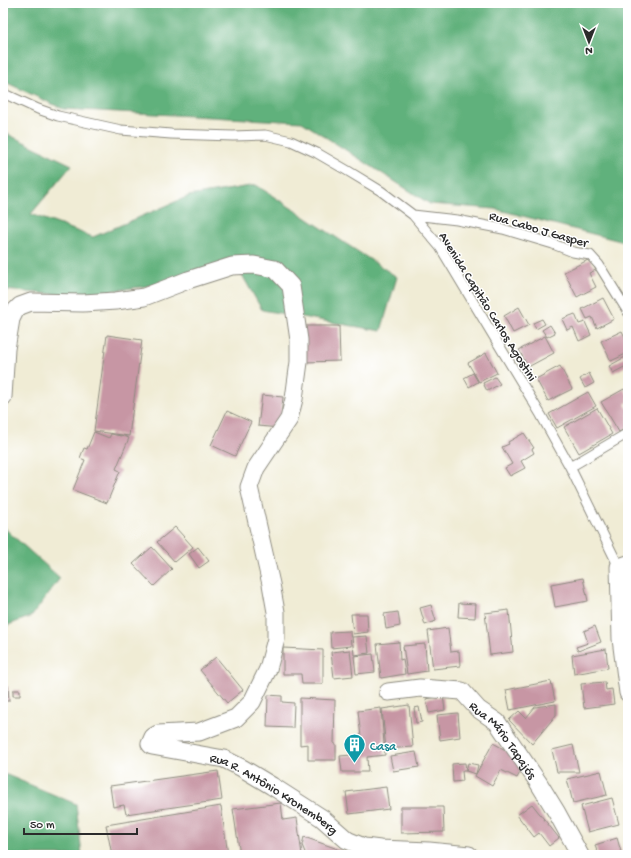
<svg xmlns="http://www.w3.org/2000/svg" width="631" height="858" font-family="'Gochi Hand',sans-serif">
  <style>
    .forest { fill: #61b17c; stroke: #466e54 }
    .building { fill: #c796a4 }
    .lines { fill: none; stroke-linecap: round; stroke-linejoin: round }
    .service-casing { stroke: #8e8c80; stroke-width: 11 }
    .minor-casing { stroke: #8e8c80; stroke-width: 19 }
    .service { stroke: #fff; stroke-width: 9 }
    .minor { stroke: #fff; stroke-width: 17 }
    .labels { text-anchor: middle; stroke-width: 3; stroke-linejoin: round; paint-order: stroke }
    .street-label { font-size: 13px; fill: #2b2b2b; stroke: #fff }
    .culture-label { font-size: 13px; fill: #0d838f; stroke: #fff; text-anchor: start }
  </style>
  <rect width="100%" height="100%" fill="#fff"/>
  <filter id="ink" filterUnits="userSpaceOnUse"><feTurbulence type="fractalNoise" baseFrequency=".025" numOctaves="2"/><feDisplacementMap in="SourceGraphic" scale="8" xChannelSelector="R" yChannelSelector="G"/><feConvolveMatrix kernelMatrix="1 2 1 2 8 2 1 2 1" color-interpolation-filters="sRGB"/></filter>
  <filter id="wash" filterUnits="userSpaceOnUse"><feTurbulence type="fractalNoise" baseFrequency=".012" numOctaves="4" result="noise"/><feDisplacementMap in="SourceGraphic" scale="16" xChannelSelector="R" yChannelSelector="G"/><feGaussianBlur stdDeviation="0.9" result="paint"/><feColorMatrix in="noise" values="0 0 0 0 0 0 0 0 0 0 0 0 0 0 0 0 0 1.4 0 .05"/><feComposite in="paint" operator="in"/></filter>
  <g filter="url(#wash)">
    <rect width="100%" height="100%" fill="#f0ecd5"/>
    <path class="forest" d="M3,3H628V243L495,209L430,204L302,122L63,109L3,81Z
      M3,132L72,165L31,214L93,237L189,196L256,185L397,277L381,331L262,310L241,273L75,296L3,290Z
      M3,527L60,578L32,616L3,627Z
      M3,775H7L76,804L82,855H3Z"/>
    <g id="blocks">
      <path class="building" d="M590,259L596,270L589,273L596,287L577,297L564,272Z
        M603,298L614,319L597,328L592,317L587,319L582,309Z
        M519,307L529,325L513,333L504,316Z
        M575,314L579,324L585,322L591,335L579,341L573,327L567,330L562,319Z
        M542,319L545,324L536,329L533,323Z
        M550,325L555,333L547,337L542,330Z
        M304,326H339L340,361L304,362Z
        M622,331L628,343V353L611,361L601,341Z
        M107,335L142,340L129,436L94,431Z
        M545,336L554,353L528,367L519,350Z
        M486,353L497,373L479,382L468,363Z
        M627,356L628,365L613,373L609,366Z
        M560,366L572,389L548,401L536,379Z
        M473,373L478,382L469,387L464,378Z
        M589,373L594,383L585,388L580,379Z
        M495,377L500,384L487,391L483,383Z
        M624,389L628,395V402L625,404L628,409V427L619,432L601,402Z
        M588,392L596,406L557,428L549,414Z
        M262,395L283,397L280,428L258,426Z
        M597,408L612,434L579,453L564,427Z
        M227,411L251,422L235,456L211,445Z
        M94,432L109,438L111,434L121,436V435L129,438L116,469L120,471L107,503L73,490L85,460L80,458L84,448L87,449Z
        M524,433L534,448L532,449L534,453L521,461L525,468L510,476L505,468L512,464L502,447L509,444L508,442Z
        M175,527L193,547L175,562L157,542Z
        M152,547L172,569L154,586L133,564Z
        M198,547L209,561L199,568L189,554Z
        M583,578L588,601L555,607L551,584Z
        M459,603L476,604L475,618L458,617Z
        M431,605L436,621L425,625L420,608Z
        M509,610L513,652L490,655L485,613Z
        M398,612L400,626L386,629L384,614Z
        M351,614H367L368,632L353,634Z
        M595,626L601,642L578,651L576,647L588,643L584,631Z
        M448,628L451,652L459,651L460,666L433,669L428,631Z
        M350,631L351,646L331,648L330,632Z
        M367,636L369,653L354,655L352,637Z
        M399,642L400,660L403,659L405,674L381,678L377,644Z
        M425,644L427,671L407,674L403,646Z
        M283,648L323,650V684H302L301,674H283Z
        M606,649L608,668L574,674L572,655Z
        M350,650L353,676L334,678L331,652Z
        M373,654L375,672L356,674L354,656Z
        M216,657L243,690L227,703L200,670Z
        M551,681L555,701L510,710L506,690Z
        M605,682L606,690L612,689L614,704L584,708L581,684Z
        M8,686L9,701H3V687Z
        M13,690H20V696H13Z
        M268,695L282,696V702L294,703L293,728L267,727Z
        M443,696L445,710L429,713L426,699Z
        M300,698L335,700L334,744H336V760H308V744L300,745Z
        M556,704V715L532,744L509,720L519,711L526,718L535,707Z
        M409,705L413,747L386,749L382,709Z
        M419,707L422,722L416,723L414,708Z
        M381,708L385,755L367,757L368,772H342L340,756L363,754L358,711Z
        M458,713L460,737L440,740L437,715Z
        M493,743L518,757L523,767L517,778L501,770L492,786L475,776Z
        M573,745L579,772H557L552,750Z
        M416,752L419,767L393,771L390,756Z
        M465,763L466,771H462L463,781L453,782L452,764Z
        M468,763L478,765L476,774L466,771Z
        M218,771L222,800L126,814L124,805L113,807L110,786Z
        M601,771L607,795L573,803L567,779Z
        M386,787L389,809L349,814L346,792Z
        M612,798L619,824L588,832L581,806Z
        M281,803L283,820L297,818L302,855H240L233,809Z
        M532,804L559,838L549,846L539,833L534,837L517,815Z
        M221,806L228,855H112L106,825Z
        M401,807H443L444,832L401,833Z
        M304,837L349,853V855H306L302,845Z
        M617,838L622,855H598L595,845Z"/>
    </g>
  </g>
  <g filter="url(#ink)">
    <use href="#blocks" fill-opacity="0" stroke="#8e8c80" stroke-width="1"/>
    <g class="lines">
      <defs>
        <path id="service" d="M3,93L38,109L58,116L121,130L171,134L233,136L265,135L291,141L317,153L348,171L381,191L413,215L440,247L541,415L570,467L619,567
          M413,215L457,220L503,229L553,244L573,252L590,255L599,265L628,312
          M570,467L628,433"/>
        <g id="minor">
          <path id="s1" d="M3,397L6,349L11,319L15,311L20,306L31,302L83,303L116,301L144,297L188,280L232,266L254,265L275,269L291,286L299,340V362L294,399L289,419L256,468L249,487L271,584L276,612V639L268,669L252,702L236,718L199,732L158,734L153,737L150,744L152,746L224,759L242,768L272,786L322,818L347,840L364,847L380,849L429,851L469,855"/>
          <path d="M628,564L619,567L621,639L628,693"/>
          <path id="s2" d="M388,692L420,688L462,691L478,709L497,722L538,782L557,813L580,855"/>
        </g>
      </defs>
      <use href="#service" class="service-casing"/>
      <use href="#minor" class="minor-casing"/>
      <use href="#service" class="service"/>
      <use href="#minor" class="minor"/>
    </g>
  </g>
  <defs>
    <symbol id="building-pin" viewBox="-11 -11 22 30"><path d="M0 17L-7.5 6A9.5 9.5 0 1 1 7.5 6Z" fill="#0f9aa8" stroke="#fff"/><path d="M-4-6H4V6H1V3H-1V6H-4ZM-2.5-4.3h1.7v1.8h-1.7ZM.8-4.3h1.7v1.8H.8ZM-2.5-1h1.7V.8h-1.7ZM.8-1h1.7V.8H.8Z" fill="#fff"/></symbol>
  </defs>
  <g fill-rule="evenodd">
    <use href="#building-pin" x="342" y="732" width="25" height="34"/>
  </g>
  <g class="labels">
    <g class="street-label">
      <text transform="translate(539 228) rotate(16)" y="5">Rua Cabo J Gasper</text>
      <text transform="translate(489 306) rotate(58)" y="5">Avenida Capitão Carlos Agostini</text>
      <text dy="5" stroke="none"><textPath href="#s2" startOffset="139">Rua Mário Tapajós</textPath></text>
      <text dy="5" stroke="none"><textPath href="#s1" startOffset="1069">Rua R. Antônio Kronemberg</textPath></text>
    </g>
    <g class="culture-label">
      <text x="370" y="750">Casa</text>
    </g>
  </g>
  <rect width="631" height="858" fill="none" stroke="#fff" stroke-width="16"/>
  <g transform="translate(589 42) rotate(180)" stroke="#ffffff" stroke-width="3" paint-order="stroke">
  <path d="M0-3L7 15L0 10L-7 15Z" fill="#2b2b2b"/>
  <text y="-6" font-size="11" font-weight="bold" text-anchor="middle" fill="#2b2b2b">N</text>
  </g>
  <path d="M24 828v6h113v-6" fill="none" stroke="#2b2b2b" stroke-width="2"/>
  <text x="30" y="828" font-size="12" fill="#2b2b2b" stroke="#ffffff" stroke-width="3" paint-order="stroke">50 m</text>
</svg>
